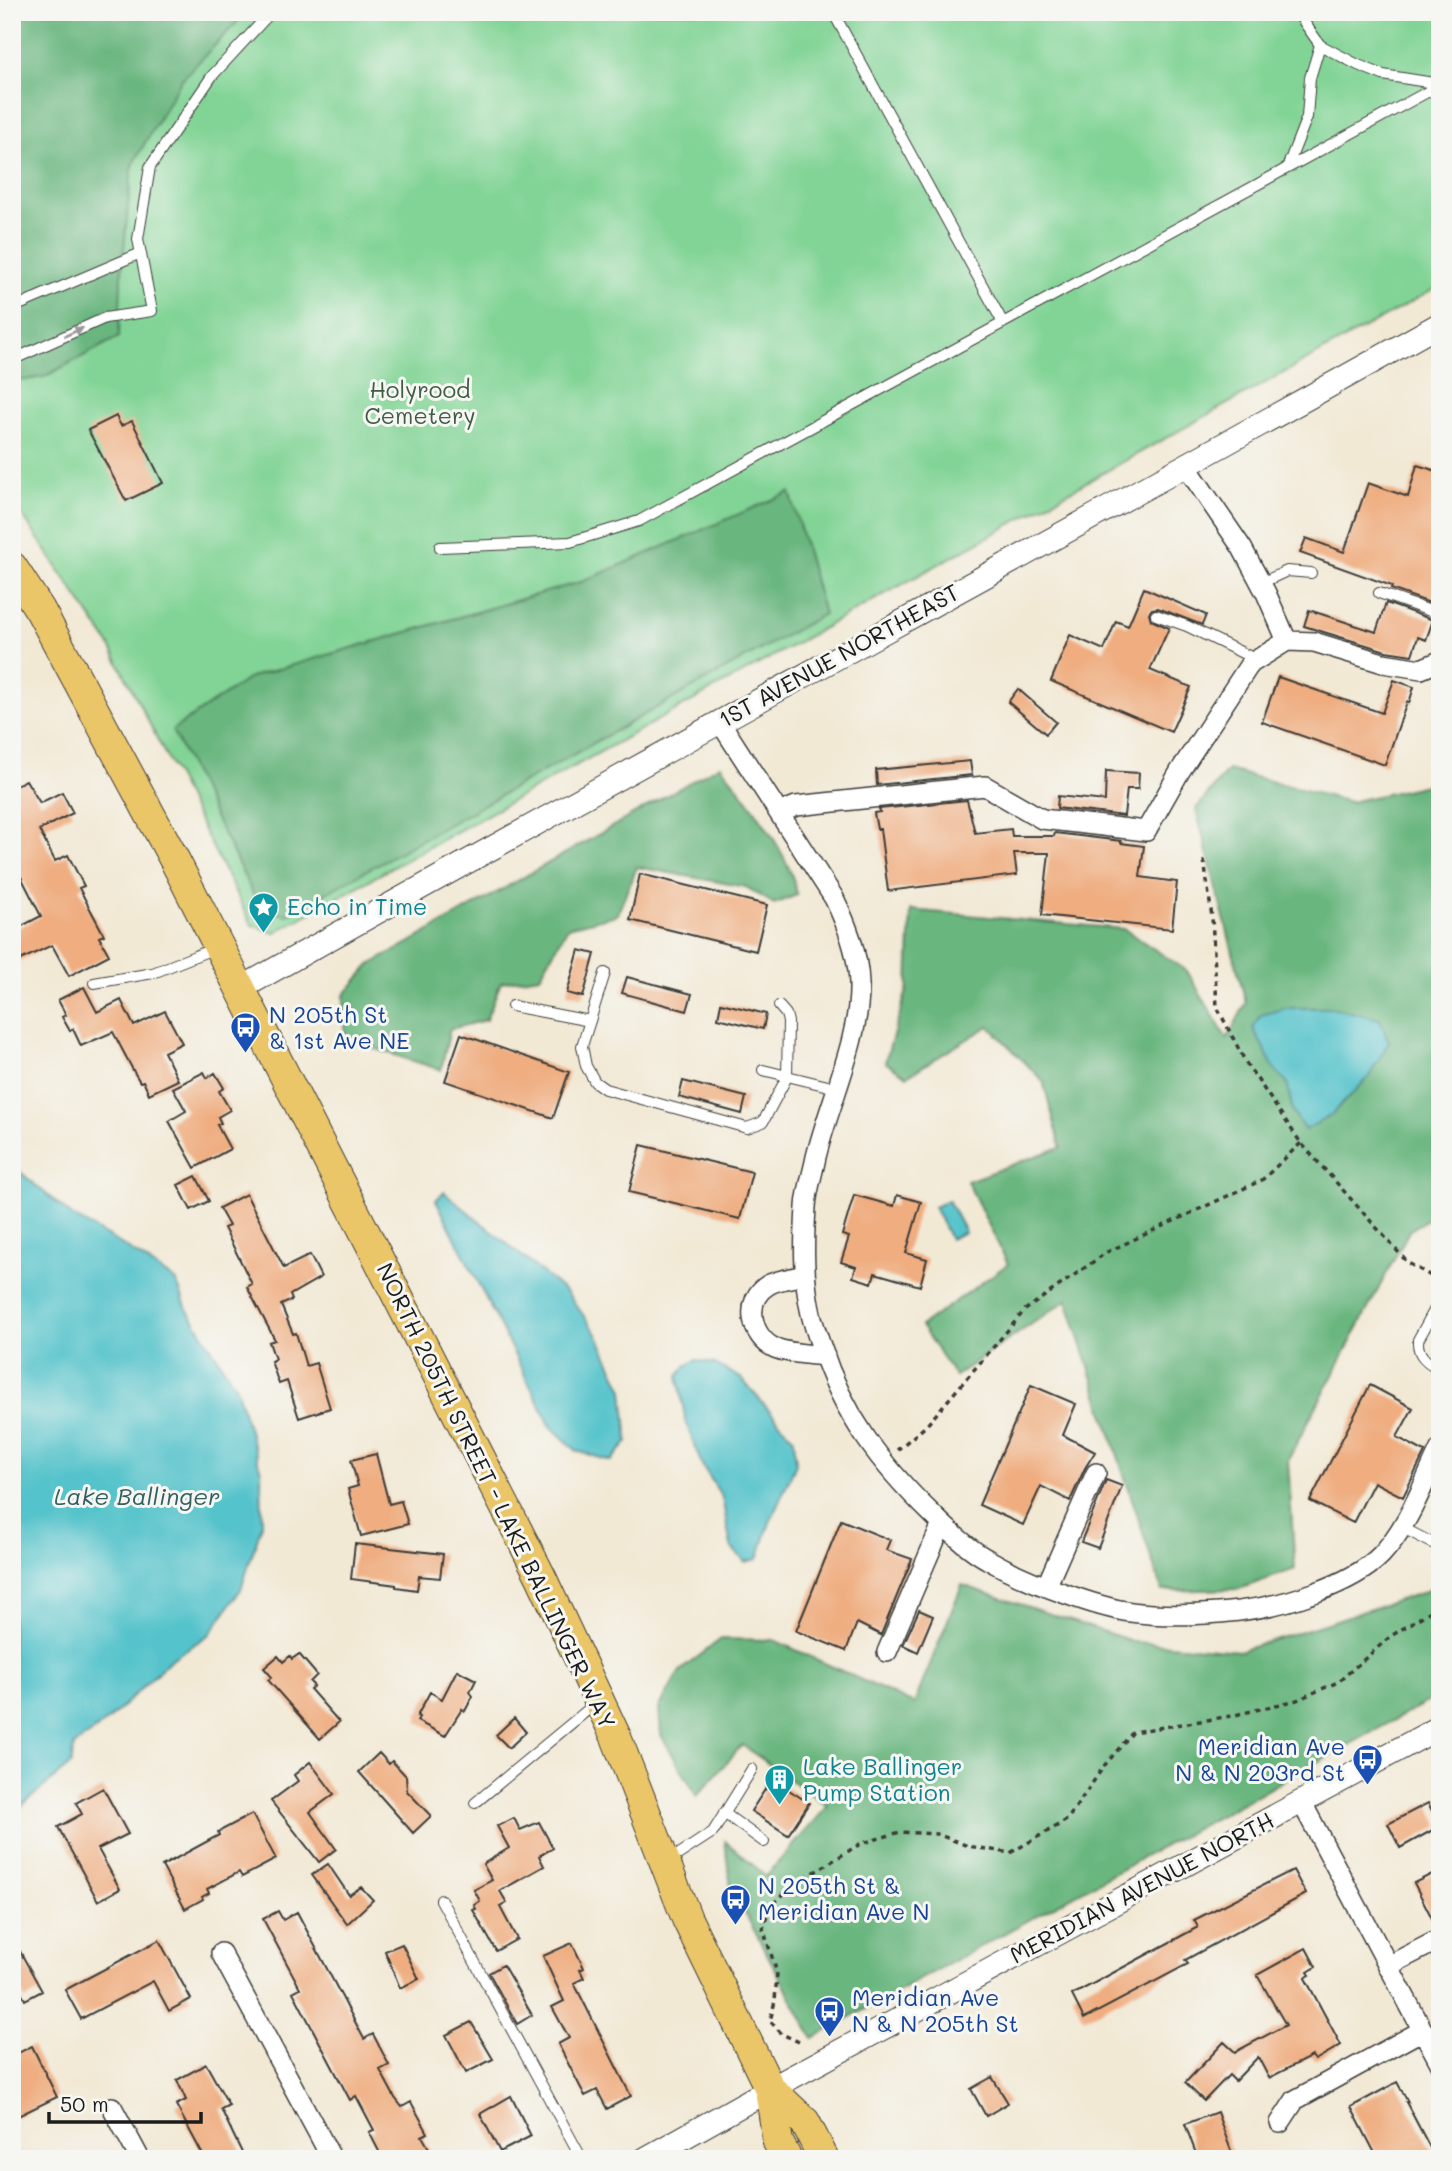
<svg xmlns="http://www.w3.org/2000/svg" width="1452" height="2171" font-family="Mali,sans-serif">
  <style>
    .green { fill: #82d496; stroke: #4f7859; stroke-width: 2 }
    .forest { fill: #69b67f; stroke: #42694e; stroke-width: 2 }
    .water { fill: #55c3cb; stroke: #387074; stroke-width: 2 }
    .building { fill: #efad80 }
    .lines { fill: none; stroke-linecap: round; stroke-linejoin: round }
    .service-casing { stroke: #3c3b38; stroke-width: 12 }
    .minor-casing { stroke: #3c3b38; stroke-width: 22 }
    .tertiary-casing { stroke: #3c3b38; stroke-width: 25 }
    .primary-casing { stroke: #3c3b38; stroke-width: 32 }
    .path { stroke: #3c3b38; stroke-width: 3.5; stroke-dasharray: 5 5; stroke-linecap: butt }
    .service { stroke: #fff; stroke-width: 10 }
    .minor { stroke: #fff; stroke-width: 19 }
    .tertiary { stroke: #fff; stroke-width: 23 }
    .primary { stroke: #ebc669; stroke-width: 30 }
    .oneway { fill: #999 }
    .labels { text-anchor: middle; stroke-width: 6; stroke-linejoin: round; paint-order: stroke }
    .park-label { font-size: 23px; fill: #405c47; stroke: #f6f6f2 }
    .street-label { font-size: 23px; fill: #1c1c1c; stroke: #f6f6f2 }
    .culture-label { font-size: 23px; fill: #0d838f; stroke: #f6f6f2; text-anchor: start }
    .transit-label { font-size: 23px; fill: #164399; stroke: #f6f6f2; text-anchor: start }
    .water-label { font-size: 24px; font-style: italic; fill: #335f62; stroke: #f6f6f2 }
  </style>
  <rect width="100%" height="100%" fill="#f6f6f2"/>
  <filter id="ink" filterUnits="userSpaceOnUse"><feTurbulence type="fractalNoise" baseFrequency=".0143" numOctaves="2"/><feDisplacementMap in="SourceGraphic" scale="14" xChannelSelector="R" yChannelSelector="G"/><feConvolveMatrix kernelMatrix="1 2 1 2 8 2 1 2 1" color-interpolation-filters="sRGB"/></filter>
  <filter id="wash" filterUnits="userSpaceOnUse"><feTurbulence type="fractalNoise" baseFrequency=".00686" numOctaves="4" result="noise"/><feDisplacementMap in="SourceGraphic" scale="28" xChannelSelector="R" yChannelSelector="G"/><feGaussianBlur stdDeviation="1.57" result="paint"/><feColorMatrix in="noise" values="0 0 0 0 0 0 0 0 0 0 0 0 0 0 0 0 0 1.4 0 .05"/><feComposite in="paint" operator="in"/></filter>
  <g filter="url(#wash)">
    <rect width="100%" height="100%" fill="#f2e9d5"/>
    <path class="green" d="M12,12H1440V286L274,933L252,925L109,644L12,500Z"/>
    <path class="forest" d="M12,12H247L182,79L132,165L121,280L119,337L44,377L12,382Z
      M790,492L824,614L287,915L261,910L172,730L251,677L584,581Z
      M720,765C746,796 791,855 797,895L774,904L746,887L637,867L617,915L568,927L540,976L501,982L486,1020L450,1029L441,1070L345,1039L344,995L370,965Z
      M1228,770L1350,802L1440,782V1211L1409,1231L1288,1460L1295,1569L1239,1589L1162,1591L1067,1300L955,1376L921,1326L1008,1264L967,1181L1061,1147L1043,1081L989,1026L907,1076L885,1062L908,987L911,910L1124,929L1187,971L1227,1039L1246,1003L1196,809Z
      M962,1585L1135,1642L1239,1651L1421,1593L1440,1585V1695L813,2038L731,1888L725,1841L766,1876L828,1806L742,1745L697,1796L661,1735L659,1708L680,1671L721,1639L774,1640L914,1704Z"/>
    <path class="water" d="M1285,1008H1334L1380,1019L1389,1042L1368,1078L1330,1116L1305,1130L1293,1113L1287,1082L1275,1070L1253,1028L1261,1015Z
      M12,1165L72,1216L121,1244L176,1281L187,1309L236,1387L261,1471L262,1524L241,1589L210,1634L170,1660L112,1717L74,1746L71,1764L12,1814Z
      M444,1192L567,1293L597,1334L623,1390L628,1442L611,1461L577,1451L551,1427L436,1200Z
      M948,1200L965,1232L950,1239L934,1207Z
      M696,1360L715,1364L741,1378L794,1439L796,1464L770,1522L758,1559L745,1562L731,1547L722,1497L702,1465L686,1423L678,1376L686,1366Z"/>
    <g id="blocks">
      <path class="building" d="M116,416L121,426L132,421L163,483L126,501L88,430Z
        M1417,465L1440,472L1438,606L1391,589L1392,586L1300,553L1306,538L1344,552L1368,483L1408,497Z
        M1144,588L1206,615L1202,625L1158,608L1152,609L1149,613L1151,620L1169,628L1150,670L1191,687L1171,732L1051,681L1070,635L1104,650L1116,621L1128,626Z
        M1386,603L1433,620L1426,640L1418,637L1412,655L1386,651L1304,626L1309,610L1376,632Z
        M1278,677L1382,713L1394,680L1414,687L1409,703L1407,702L1385,765L1262,722Z
        M1018,689L1056,722L1046,734L1008,702Z
        M970,761L972,775L877,785L876,770Z
        M1106,771L1139,773L1138,789H1127L1124,816L1057,808L1058,796L1105,801Z
        M26,780L40,803L62,792L73,813L39,830L55,861L68,855L84,886L79,888L104,935L99,937L109,955L69,976L52,945L12,964V931L41,916L12,859V787Z
        M967,800L975,833L1011,829L1012,836H1054L1055,833L1121,841V843L1144,846L1140,877L1177,882L1172,929L1042,915L1049,853H1014L1017,875L888,891L880,829H877L874,813L880,812L879,809Z
        M640,874L767,905L756,951L630,920Z
        M579,950L595,954L583,997L567,993Z
        M627,977L692,994L687,1011L622,993Z
        M84,987L97,1012L121,1000L134,1026L165,1011L182,1043L164,1052L178,1080L149,1094L143,1081L140,1082L134,1072L113,1032L81,1046L73,1029L70,1031L62,1017L66,1015L58,1000Z
        M721,1003L766,1014L763,1029L718,1018Z
        M461,1034L569,1072L553,1118L445,1081Z
        M204,1072L207,1078L215,1073L224,1088L219,1091L230,1110L218,1117L221,1123L217,1125L230,1149L195,1168L169,1121L186,1111L173,1088Z
        M683,1081L746,1097L742,1114L679,1097Z
        M641,1145L752,1172L740,1219L629,1192Z
        M196,1176L209,1201L191,1210L178,1185Z
        M246,1194L284,1268L310,1255L321,1277L290,1295L292,1300L281,1305L293,1334L296,1333L306,1366L316,1363L330,1408L299,1418L287,1381L279,1384L271,1361L275,1359L269,1342L275,1340L247,1287L252,1284L224,1228L229,1226L219,1208Z
        M854,1195L894,1206L897,1195L921,1202L906,1253L927,1259L920,1286L875,1273L872,1283L853,1277L856,1267L841,1262L849,1237L842,1235Z
        M1031,1385L1076,1404L1063,1435L1095,1452L1085,1468L1070,1501L1041,1486L1023,1525L979,1505Z
        M1370,1385L1413,1408L1397,1437L1425,1452L1403,1497L1374,1482L1353,1523L1310,1501Z
        M376,1454L389,1504L401,1501L408,1524L361,1536L348,1489L358,1486L351,1460Z
        M1106,1480L1122,1486L1098,1548L1081,1542Z
        M841,1520L890,1540L886,1550L912,1559L881,1635L857,1623L846,1651L796,1631Z
        M355,1544L443,1554L440,1578L419,1576L417,1590L396,1587V1585L351,1579Z
        M919,1610L933,1616L918,1652L903,1645Z
        M299,1654L317,1675L310,1682L314,1686L310,1689L339,1722L320,1739L268,1680L272,1677L264,1668L278,1656L283,1662L290,1656L292,1659Z
        M457,1670L476,1680L470,1692L473,1696L465,1711L462,1709L445,1736L417,1721L419,1717L417,1716L430,1692L442,1699Z
        M514,1718L526,1732L509,1748L496,1735Z
        M379,1753L389,1764L392,1761L406,1776L407,1791L431,1816L413,1833L359,1772Z
        M310,1762L334,1794L310,1812L336,1849L319,1862L271,1801L298,1781L294,1775Z
        M772,1779L809,1803L788,1835L751,1811Z
        M103,1788L128,1834L98,1849L120,1889L98,1901L58,1827L82,1814L76,1803Z
        M1428,1803L1440,1826L1400,1848L1388,1824Z
        M252,1814L276,1859L242,1877L239,1872L207,1889L209,1893L202,1897L203,1899L185,1909L162,1866L219,1835L218,1832Z
        M514,1818L520,1830L539,1822L553,1848L539,1856L544,1866L500,1891L507,1903L500,1907L517,1939L496,1951L473,1910L476,1909L474,1905L480,1901L474,1890L492,1880L483,1864L509,1848L497,1826Z
        M328,1864L349,1895L361,1887L373,1900L347,1924L312,1875Z
        M1293,1870L1306,1894L1185,1960L1188,1964L1084,2019L1072,1995L1198,1927L1194,1920Z
        M1440,1870V1927L1437,1928L1414,1883Z
        M278,1911L283,1920L297,1912L364,2039L373,2034L389,2065L380,2070L395,2098L402,2107L411,2102L428,2133L422,2136L435,2159H383L369,2132L374,2130L356,2096L350,2100L293,1992L300,1988L263,1919Z
        M12,1937L42,1991L25,2000L18,1987L12,1990Z
        M159,1940L191,1999L169,2011L153,1981L81,2019L65,1990Z
        M572,1943L584,1968L580,1970L584,1978L574,1983L631,2096L607,2109L597,2090L585,2096L558,2044L569,2038L552,2007L564,2001L543,1956Z
        M402,1944L419,1979L400,1988L385,1951Z
        M1306,1948L1316,1967L1308,1972L1310,1975L1305,1978L1341,2045L1315,2060L1312,2056L1269,2078L1258,2057L1235,2081L1229,2075L1204,2101L1185,2083L1224,2042L1235,2052L1286,2025L1257,1975Z
        M503,1965L532,2015L517,2024L489,1973Z
        M471,2022L493,2059L466,2073L446,2035Z
        M32,2046L57,2097L12,2119V2056Z
        M206,2064L229,2105L221,2109L245,2159H205L176,2105L186,2100L177,2080Z
        M992,2077L1008,2103L986,2116L971,2089Z
        M1397,2082L1408,2102H1406L1436,2159H1378L1351,2107Z
        M511,2096L531,2136L500,2152L480,2114Z
        M1217,2112L1234,2159H1198L1185,2124Z"/>
    </g>
  </g>
  <g filter="url(#ink)">
    <use href="#blocks" fill-opacity="0" stroke="#3c3b38" stroke-width="2"/>
    <g class="lines">
      <defs>
        <path id="service" d="M833,12L1003,323
          M1297,12L1320,45L1358,65L1383,75L1440,84
          M1287,168L1307,117L1310,78L1320,45
          M12,308L141,253
          M12,360L105,318L152,311L138,239L150,167L212,76L271,12
          M440,547L570,542L639,521L1440,85
          M1261,583L1287,571L1311,573
          M1379,593L1436,613L1440,616
          M1156,615L1187,626L1257,660
          M605,973L582,1046L586,1066L595,1082L605,1089L747,1128L763,1122L787,1077L788,1022L786,1014L779,1006
          M94,983L153,973L215,948
          M512,1006L590,1021
          M763,1070L836,1088
          M1440,1300L1418,1340C1417,1356 1427,1362 1440,1370
          M1401,1527L1440,1547
          M475,1803L596,1703
          M724,1813L764,1842
          M667,1862L713,1832L752,1769
          M441,1900L582,2159"/>
        <path id="minor" d="M1186,466L1242,548L1266,593L1287,641
          M720,722L834,898C847,925 858,953 859,983C861,1037 829,1103 816,1157C813,1173 807,1190 806,1207C804,1241 803,1276 810,1309C812,1321 817,1334 821,1346C844,1416 880,1464 933,1515C949,1531 967,1548 987,1559C1011,1573 1037,1584 1063,1593C1085,1601 1108,1609 1131,1612C1167,1617 1203,1615 1239,1611C1281,1606 1351,1586 1381,1555C1408,1527 1423,1484 1440,1449
          M779,813L796,806L985,786L1042,819L1146,831L1180,771L1250,664L1287,641L1314,642L1383,663L1421,669L1440,661
          M805,1275C794,1278 778,1279 768,1285C743,1300 751,1338 775,1348C790,1354 809,1354 825,1356
          M1046,1587L1096,1473
          M887,1652L942,1524
          M1302,1803L1440,2063
          M221,1953L332,2159
          M1388,1966L1440,1939
          M112,2107L140,2159
          M1280,2123L1295,2100L1423,2030"/>
        <path id="tertiary" d="M240,989C638,764 1041,548 1440,324
          M645,2159L770,2089L1440,1727"/>
        <path id="primary" d="M12,567L40,610L174,859L541,1577L616,1737L687,1919L770,2089L778,2142L787,2159
          M770,2089L805,2122L824,2159"/>
      </defs>
      <use href="#service" class="service-casing"/>
      <use href="#minor" class="minor-casing"/>
      <use href="#tertiary" class="tertiary-casing"/>
      <use href="#primary" class="primary-casing"/>
      <path class="path" d="M1204,860L1212,917L1217,1007L1246,1063L1301,1143L1408,1263L1440,1281
        M897,1450L926,1426L1025,1310L1107,1252L1262,1180L1301,1143
        M799,2042L782,2034L770,2021L775,2001L777,1973L763,1928L770,1907L790,1888L821,1868L860,1844L900,1832L937,1834L968,1846L1010,1853L1067,1820L1104,1766L1133,1732L1231,1716L1297,1700L1338,1682L1391,1636L1440,1605"/>
      <use href="#service" class="service"/>
      <use href="#minor" class="minor"/>
      <use href="#tertiary" class="tertiary"/>
      <use href="#primary" class="primary"/>
    </g>
    <defs><path id="oneway-solid" d="M-6-.8H1V-3.2L6.5 0L1 3.2V.8H-6Z" transform="scale(1.75)"/></defs>
    <use class="oneway" href="#oneway-solid" transform="translate(74 332) rotate(-24)"/>
  </g>
  <defs>
    <symbol id="sight-pin" viewBox="-11 -11 22 30"><path d="M0 17L-7.5 6A9.5 9.5 0 1 1 7.5 6Z" fill="#0f9aa8" stroke="#f6f6f2"/><path d="M0-6L1.8-2.2L6-1.7L2.9 1.2L3.7 5.4L0 3.3L-3.7 5.4L-2.9 1.2L-6-1.7L-1.8-2.2Z" fill="#fff"/></symbol>
    <symbol id="bus-pin" viewBox="-11 -11 22 30"><path d="M0 17L-7.5 6A9.5 9.5 0 1 1 7.5 6Z" fill="#1a4fb4" stroke="#f6f6f2"/><path d="M-5-6H5V4H4V6H2V4H-2V6H-4V4H-5ZM-3.5-4V0h7V-4ZM-3.5 1.2v1.5H-2V1.2ZM2 1.2v1.5H3.5V1.2Z" fill="#fff"/></symbol>
    <symbol id="building-pin" viewBox="-11 -11 22 30"><path d="M0 17L-7.5 6A9.5 9.5 0 1 1 7.5 6Z" fill="#0f9aa8" stroke="#f6f6f2"/><path d="M-4-6H4V6H1V3H-1V6H-4ZM-2.5-4.3h1.7v1.8h-1.7ZM.8-4.3h1.7v1.8H.8ZM-2.5-1h1.7V.8h-1.7ZM.8-1h1.7V.8H.8Z" fill="#fff"/></symbol>
  </defs>
  <g fill-rule="evenodd">
    <use href="#sight-pin" x="246" y="890" width="35" height="47"/>
    <use href="#bus-pin" x="228" y="1010" width="35" height="47"/>
    <use href="#bus-pin" x="1350" y="1742" width="35" height="47"/>
    <use href="#building-pin" x="762" y="1762" width="35" height="47"/>
    <use href="#bus-pin" x="718" y="1882" width="35" height="47"/>
    <use href="#bus-pin" x="812" y="1994" width="35" height="47"/>
  </g>
  <g class="labels">
    <g class="park-label">
      <text x="420" y="398">Holyrood<tspan x="420" dy="26">Cemetery</tspan></text>
    </g>
    <g class="street-label">
      <text transform="translate(839 656) rotate(-29)" y="8">1ST AVENUE NORTHEAST</text>
      <text transform="translate(496 1496) rotate(64)" y="8">NORTH 205TH STREET - LAKE BALLINGER WAY</text>
      <text transform="translate(1142 1888) rotate(-28)" y="8">MERIDIAN AVENUE NORTH</text>
    </g>
    <g class="culture-label">
      <text x="287" y="915">Echo in Time</text>
      <text x="803" y="1775">Lake Ballinger<tspan x="803" dy="26">Pump Station</tspan></text>
    </g>
    <g class="transit-label">
      <text x="269" y="1023">N 205th St<tspan x="269" dy="26">&amp; 1st Ave NE</tspan></text>
      <text x="1345" y="1755" text-anchor="end">Meridian Ave<tspan x="1345" dy="26">N &amp; N 203rd St</tspan></text>
      <text x="758" y="1894">N 205th St &amp;<tspan x="758" dy="26">Meridian Ave N</tspan></text>
      <text x="852" y="2006">Meridian Ave<tspan x="852" dy="26">N &amp; N 205th St</tspan></text>
    </g>
    <g class="water-label">
      <text x="137" y="1505">Lake Ballinger</text>
    </g>
  </g>
  <rect width="1452" height="2171" fill="none" stroke="#f6f6f2" stroke-width="42"/>
  <path d="M49 2112v10h152v-10" fill="none" stroke="#1c1c1c" stroke-width="3.5"/>
  <text x="60" y="2112" font-size="21" fill="#1c1c1c" stroke="#f6f6f2" stroke-width="5" paint-order="stroke">50 m</text>
</svg>
